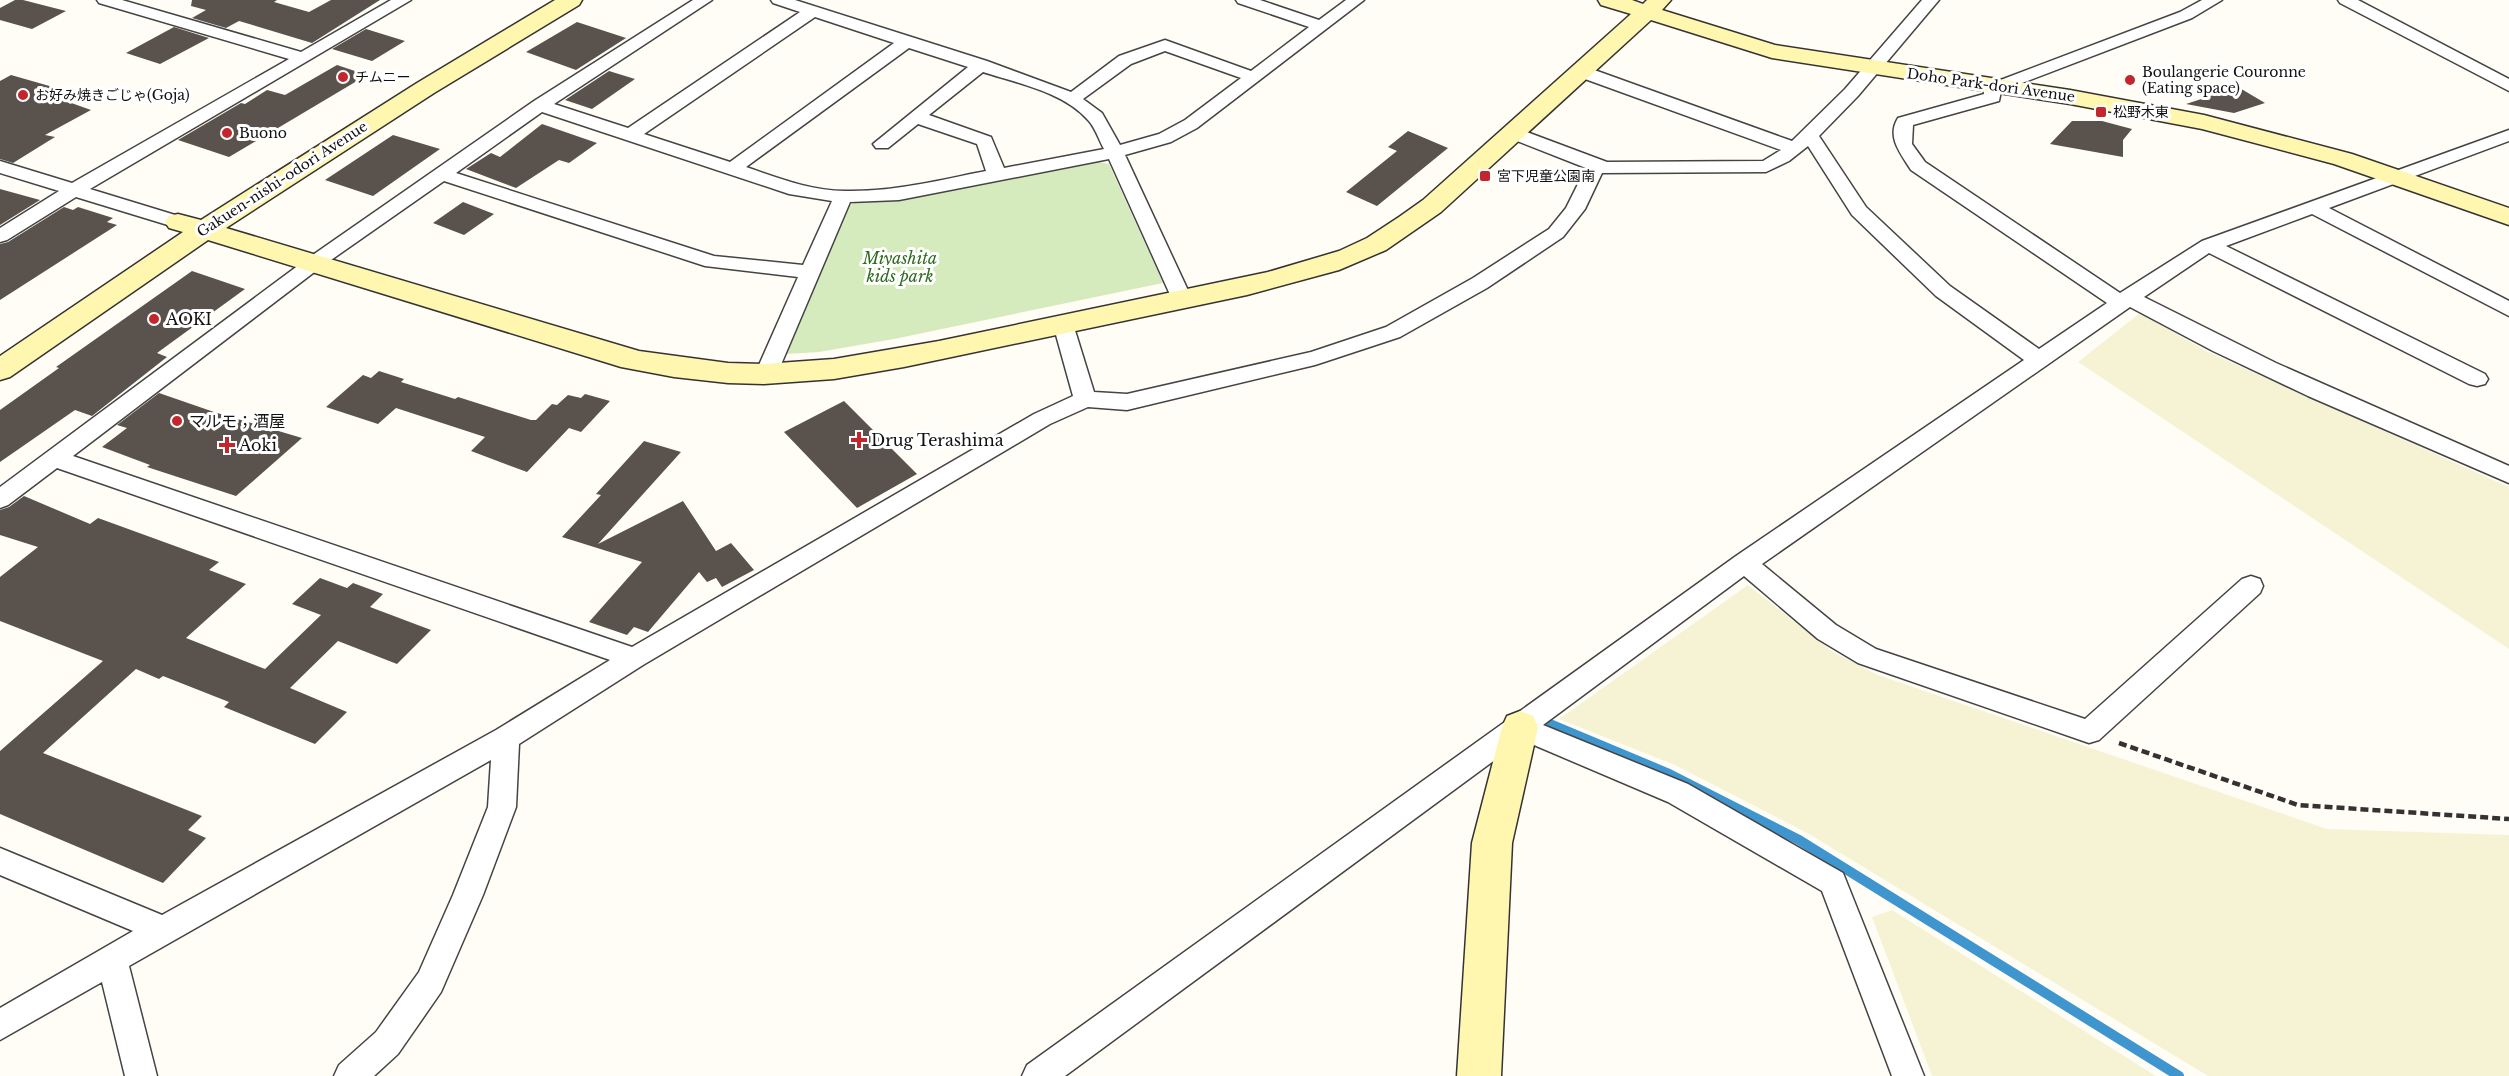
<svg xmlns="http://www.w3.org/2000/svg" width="2509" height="1076" font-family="'Libre Baskerville','Noto Sans JP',serif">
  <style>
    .farmland { fill: #f6f3d4 }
    .green { fill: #d5ebbd }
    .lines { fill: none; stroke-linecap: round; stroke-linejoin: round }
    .stream { stroke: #3f96cf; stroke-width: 10 }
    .building { fill: #5a524d }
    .street-casing { stroke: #444; stroke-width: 3 }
    .secondary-casing { stroke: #333; stroke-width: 3 }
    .path { stroke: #333; stroke-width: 4.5; stroke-dasharray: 8 4; stroke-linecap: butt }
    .street { fill: #fff; fill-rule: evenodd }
    .secondary { fill: #fff6b0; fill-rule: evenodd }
    .poi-dot { fill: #c4262e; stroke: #fff; stroke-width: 2 }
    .labels { text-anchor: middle; stroke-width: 6; stroke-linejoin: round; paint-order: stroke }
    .far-poi-label { font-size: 14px; fill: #111; stroke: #fff; text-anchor: start }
    .far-street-label { font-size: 14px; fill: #111; stroke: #fff }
    .park-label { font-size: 16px; font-style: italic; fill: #2f6b1f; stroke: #fff }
    .poi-label { font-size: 16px; fill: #111; stroke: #fff; text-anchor: start }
  </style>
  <rect width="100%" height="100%" fill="#fffdf5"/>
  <path class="farmland" d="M2140,313L2206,351L2509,487V649L2078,362Z
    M1748,585L1833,652L1878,675L2327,829L2509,835V1076H2208L1809,834L1675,765L1559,719Z
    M1892,910L2156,1076H1932L1872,917Z"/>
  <path class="green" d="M1099,162L1109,164L1163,283L894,339L819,352L786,354L848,206L860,201L912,197Z"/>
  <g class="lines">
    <path class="stream" d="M1550,724L1667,773L1799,840L2179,1076"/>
  </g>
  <path class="building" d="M15,0H23L66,11L32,29L0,20V8Z
    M192,0H277L274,2L309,12L331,0H380L312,43L239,21L226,28L192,18L206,10L191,6Z
    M577,22L626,38L576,70L526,52Z
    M174,27L209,38L160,64L126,53Z
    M366,29L405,41L372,61L332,49Z
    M337,65L367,75L229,157L178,140L241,103L245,104L267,90L285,95Z
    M609,71L635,79L592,109L565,100Z
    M11,75L60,89L49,95L91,110L45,135L55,137L13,163L0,159V81Z
    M2238,87L2265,103L2234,113L2186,104Z
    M2072,121H2102L2132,129L2123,140V157L2050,144Z
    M542,124L597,143L569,163L559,160L516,188L466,169L491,153L500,157Z
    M1408,131L1448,148L1377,206L1346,192L1397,151L1388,147Z
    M393,135L440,149L373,196L325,180Z
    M0,189L40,200L0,225Z
    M463,202L494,214L464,235L433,223Z
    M64,207L73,210L78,207L113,218L107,222L117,225L0,300V244L8,242Z
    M192,271L245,289L157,353L167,357L92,416L75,410L0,462V410L59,368L56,367Z
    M379,371L404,379L401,382L455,399L458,397L531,420H536L552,404L557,405L568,395L581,398L585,394L610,401L581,432L569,428L527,472L471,451L485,437L396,408L378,424L326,407L363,375L371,378Z
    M159,393L214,412L302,438L236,496L147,467L150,465L102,447L127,428L117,425Z
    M844,401L917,474L857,508L784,432Z
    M644,441L681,452L598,544L683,501L716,551L731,543L754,570L722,587L716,578L707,582L699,572L648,632L634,627L627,635L589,622L642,562L562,537L601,495L596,494Z
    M24,496L90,524L98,518L219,562L209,570L246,584L186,638L265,669L321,615L292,604L320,578L347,588L353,583L383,594L370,607L431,630L397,664L338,641L290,688L347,712L315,744L224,707L229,702L163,676L159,679L136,669L43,753L202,816L188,830L206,838L163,883L0,814V751L103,661L0,621V577L38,547L0,535V510L9,507Z"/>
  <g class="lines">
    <defs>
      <path id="street" d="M97,0H122L301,52L391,0H411L90,189L185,218L188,222L185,226H171L76,197L7,240L0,242V228L59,191L0,173V161L72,183L289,59L99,3Z
        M693,0H712L554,104L628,128L800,12L773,3L771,0H795L987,61L1071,92L1119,56L1165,40L1251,71L1309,27L1238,3L1236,0H1260L1319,20L1346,0H1364L1197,128L1171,142L1125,155L1192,299L1189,304L1182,306L1175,304L1172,299L1109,159L899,200L850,202L777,374L774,379L766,381L758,379L755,374L798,277L705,266L444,181L321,267L73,456L632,647L1034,414L1073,396L1053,324L1056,319L1063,317L1070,319L1073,324L1094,392L1127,394L1311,352L1386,327L1473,278L1549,229L1566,208L1586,168L1507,137L1504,133L1507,129H1519L1607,162L1763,161L1781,150L1574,75L1571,71L1574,67H1586L1792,141L1845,89L1922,0H1939L1858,96L1819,136L1866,207L1950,286L2039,349L2107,303L1911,170C1901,154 1886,137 1898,118L1984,94L1983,85L1986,81H1998L2180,12L2202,0H2222L2192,18L2001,91L1999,101L1913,125L1912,144L1925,162L2120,293L2202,241L2509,130V141L2329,208L2509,301V316L2312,214L2226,246L2485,374L2488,379L2485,384L2477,386L2469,384L2209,253L2144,297L2276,363L2509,466V483L2308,396L2213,351L2130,307L1762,564L1836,625L1876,649L2085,719L2242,579L2251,576L2260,579L2263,586L2260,593L2099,740L2089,743L1858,663L1818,639L1744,576L1543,725L1688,784L1843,873L1924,1076H1892L1822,891L1668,802L1522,740L1065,1076H1022L1027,1065L1736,556L2024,360L1936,296L1852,215L1808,146L1789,161L1766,172L1602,173L1585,209L1563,237L1487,288L1400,337L1315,365L1127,410L1088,407L1050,424L643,665L519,744L516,807L483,895L441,992L398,1054L374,1076H334L339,1065L376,1032L419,972L453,895L488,807L491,760L129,966L157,1076H125L102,982L0,1040V1008L133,931L0,875V848L162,915L496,730L610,660L57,468L8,505L0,508V487L307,259L534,101ZM815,17L894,43L730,162L644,134ZM909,48L968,67L873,144L876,148H888L918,124L977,144L986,171C940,180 893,192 845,191C811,191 778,178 746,167ZM1165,51L1241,78L1185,120L1159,134L1120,145L1102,113L1083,99L1131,64ZM983,72C1017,83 1064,92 1088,120C1095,127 1099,140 1104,149L1004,168L991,137L929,115ZM542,112L789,194L832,201L803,265L714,256L456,173Z
        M2338,0H2358L2509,79V91L2340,3Z"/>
      <path id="secondary" d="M555,0H582L579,5L434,93L226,228L639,351L728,363L764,364L834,359L939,341L1268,272L1339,251L1367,238L1399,217L1423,200L1631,14L1601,5L1598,0H1632L1643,4L1647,0H1671L1662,10L1775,45L2070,90L2204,115L2352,154L2509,208V225L2334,164L2202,129L2070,104L1772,58L1651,20L1441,212L1386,250L1339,270L1247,295L904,367L834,379L764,384L728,383L674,377L621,367L208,240L10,377L0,380V356L183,232L169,228L165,222L169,216L178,214L201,220L417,83Z
        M1520,711L1533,716L1538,727L1512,843L1501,1076H1457L1472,843L1502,727L1507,716Z"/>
    </defs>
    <use href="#street" class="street-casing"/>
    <use href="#secondary" class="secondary-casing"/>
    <path class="path" d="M2119,743L2298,805L2509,819"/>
    <use href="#street" class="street"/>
    <use href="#secondary" class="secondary"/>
  </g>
  <g class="poi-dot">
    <circle cx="343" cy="77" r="6"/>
    <circle cx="2130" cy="80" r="6"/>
    <circle cx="23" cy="95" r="6"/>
    <rect x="2095" y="106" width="12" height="12" rx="3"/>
    <circle cx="227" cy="133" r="6"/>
    <rect x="1479" y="170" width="12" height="12" rx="3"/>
    <circle cx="154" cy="319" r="6"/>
    <circle cx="177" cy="421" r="6"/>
    <path d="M856 431h6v6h6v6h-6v6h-6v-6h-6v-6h6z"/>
    <path d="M224 436h6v6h6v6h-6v6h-6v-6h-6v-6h6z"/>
  </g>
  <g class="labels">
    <g class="far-poi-label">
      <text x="2142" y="77">Boulangerie Couronne<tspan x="2142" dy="16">(Eating space)</tspan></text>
      <text x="355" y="82">チムニー</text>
      <text x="35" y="100">お好み焼きごじゃ(Goja)</text>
      <text x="2113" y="117">松野木東</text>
      <text x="239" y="138">Buono</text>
      <text x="1497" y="181">宮下児童公園南</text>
    </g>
    <g class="far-street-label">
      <text transform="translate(1991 85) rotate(8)" y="5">Doho Park-dori Avenue</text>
      <text transform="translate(282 179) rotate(-33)" y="5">Gakuen-nishi-odori Avenue</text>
    </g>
    <g class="park-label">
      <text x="900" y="264">Miyashita<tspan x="900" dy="18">kids park</tspan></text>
    </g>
    <g class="poi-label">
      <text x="166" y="325">AOKI</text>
      <text x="189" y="427">マルモ；酒屋</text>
      <text x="871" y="446">Drug Terashima</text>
      <text x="239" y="451">Aoki</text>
    </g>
  </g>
</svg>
